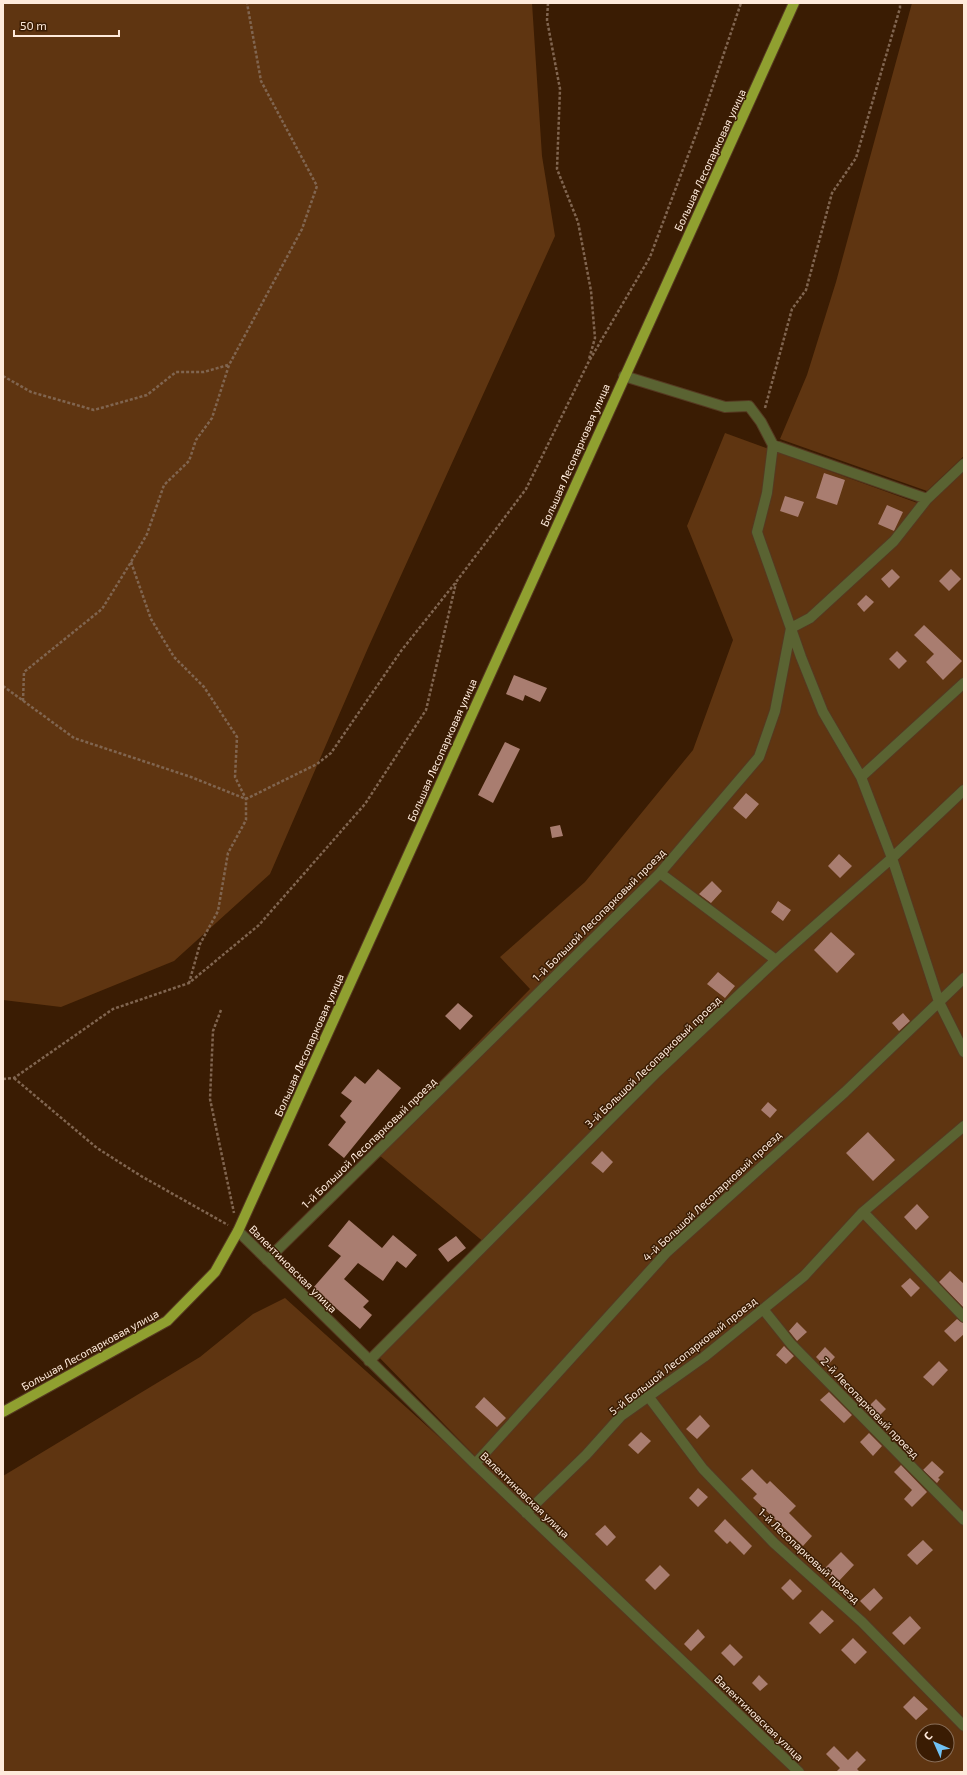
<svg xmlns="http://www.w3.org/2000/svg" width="967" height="1775" font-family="'Exo 2',sans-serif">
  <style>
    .green { fill: #5f3511; fill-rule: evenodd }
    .building { fill: #a97d70 }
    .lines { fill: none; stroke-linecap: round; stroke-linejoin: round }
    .minor-casing { stroke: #553921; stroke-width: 12 }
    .major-casing { stroke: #553921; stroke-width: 12 }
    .path { stroke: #806550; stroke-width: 2.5; stroke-dasharray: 3 2; stroke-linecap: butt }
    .minor { stroke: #5a6332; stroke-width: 10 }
    .major { stroke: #90a030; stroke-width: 10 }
    .labels { text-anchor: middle; stroke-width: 3; stroke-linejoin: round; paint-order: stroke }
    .street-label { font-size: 11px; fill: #feeadb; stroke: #3a1c03 }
  </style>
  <rect width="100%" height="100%" fill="#3a1c03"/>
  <path class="green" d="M3,3H532L542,156L555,236L368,648L270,874L174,961L61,1007L3,1000Z
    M912,3H964V456L927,491L780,439L807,375L836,282Z
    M725,433L923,505L964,467V1772H3V1476L200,1357L253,1314L285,1298L582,1566L375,1353L485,1243L373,1150L530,989L500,957L585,882L693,750L733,640L687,526ZM923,1731H947V1755H923Z"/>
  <path class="building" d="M824,473L845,480L837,505L816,498Z
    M785,496L804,502L798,517L780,511Z
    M887,505L903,512L894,531L878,524Z
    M892,569L900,577L889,588L881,579Z
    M951,569L961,579L949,591L939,581Z
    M866,595L874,602L864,612L857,604Z
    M924,625L962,661L943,680L926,662L934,654L914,635Z
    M897,651L907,661L899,669L889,659Z
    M514,675L547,688L540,702L525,695L523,701L506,694Z
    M505,742L520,749L493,803L478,795Z
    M746,793L759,804L746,819L733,808Z
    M560,825L563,836L552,838L550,827Z
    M839,854L852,866L840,878L828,866Z
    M712,881L722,891L711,903L699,894Z
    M778,901L791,910L783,921L771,912Z
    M831,932L855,954L837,973L814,950Z
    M718,972L735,986L725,998L707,984Z
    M458,1003L473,1016L460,1030L445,1016Z
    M903,1013L910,1021L899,1031L892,1023Z
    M378,1069L401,1088L344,1158L328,1145L346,1122L340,1116L352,1101L341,1093L355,1076L365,1084Z
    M768,1102L777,1110L770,1118L761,1110Z
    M868,1132L895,1160L873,1181L846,1153Z
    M602,1151L613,1162L603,1173L591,1163Z
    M917,1204L929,1217L916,1230L904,1217Z
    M349,1220L382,1248L393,1235L417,1255L406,1268L397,1261L383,1281L358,1263L344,1279L369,1301L363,1307L372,1315L360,1329L313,1288L341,1256L328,1246Z
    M456,1236L466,1248L448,1262L438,1249Z
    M950,1271L964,1284V1308L939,1282Z
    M910,1278L920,1288L911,1297L901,1286Z
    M957,1319L964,1323V1334L955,1342L944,1331Z
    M797,1322L807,1332L797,1341L789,1331Z
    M784,1346L794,1356L786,1364L776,1355Z
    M825,1347L835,1357L826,1367L816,1357Z
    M939,1361L948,1370L933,1386L923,1377Z
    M829,1392L852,1415L844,1423L820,1400Z
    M484,1397L506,1418L497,1427L475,1407Z
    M876,1399L886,1409L875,1420L865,1410Z
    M700,1415L710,1426L697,1439L686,1429Z
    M641,1432L651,1441L638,1454L628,1445Z
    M869,1433L882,1446L873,1456L860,1442Z
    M932,1461L944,1472L938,1478L940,1479L937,1483L923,1470Z
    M901,1465L927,1492L912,1507L904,1499L912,1490L894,1472Z
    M752,1469L767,1484L770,1481L796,1506L789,1513L812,1536L803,1546L753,1498L757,1494L741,1479Z
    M698,1488L708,1497L698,1507L689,1498Z
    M725,1519L752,1546L744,1555L730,1541L727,1544L714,1531Z
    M605,1525L616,1537L607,1546L595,1534Z
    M923,1540L933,1550L917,1565L907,1555Z
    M841,1552L854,1565L838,1582L824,1569Z
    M660,1565L670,1575L655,1590L645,1580Z
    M790,1579L802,1591L793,1600L781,1588Z
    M874,1588L883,1598L870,1611L860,1601Z
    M822,1610L834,1621L820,1634L809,1623Z
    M910,1616L921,1628L904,1645L892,1633Z
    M698,1629L705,1637L691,1651L684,1644Z
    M853,1638L867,1652L855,1664L841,1650Z
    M730,1644L743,1657L734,1666L721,1653Z
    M759,1675L768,1684L760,1691L752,1683Z
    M914,1696L928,1709L916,1720L903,1707Z
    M834,1746L848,1760L857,1751L866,1760L857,1769L860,1772H836L840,1768L826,1754Z"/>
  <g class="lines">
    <defs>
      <path id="minor" d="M624,376L725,407L749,406L761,422L773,445L767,493L757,532L801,657L823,712L861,777L892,858L939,1002L964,1052
        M773,445L927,499
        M861,777L964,683
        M660,873L776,960
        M863,1212L964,1317
        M238,1231L475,1464L799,1772
        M267,1260L660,873L759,757L775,711L791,628L810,618L894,541L927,499L964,464
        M763,1309L791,1344L964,1520
        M369,1361L657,1072L776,960L892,858L964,790
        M648,1396L703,1469L774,1543L862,1622L964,1726
        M475,1464L667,1252L845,1092L964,978
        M526,1513L586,1455L621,1416L704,1357L804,1276L863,1212L964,1126"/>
      <path id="major" d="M3,1412L167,1321L215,1272L238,1231L794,3"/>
    </defs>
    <use href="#minor" class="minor-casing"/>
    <use href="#major" class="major-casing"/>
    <path class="path" d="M548,3L547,20L560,89L557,169L578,222L591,291L595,338L589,359
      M3,376L31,392L94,410L147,395L176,372H204L228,365
      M765,408L792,309L806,290L832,193L856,158L900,8V3
      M131,562L151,619L174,657L204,687L237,737L235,777L246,799V820L228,853L218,911L200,944L189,983
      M3,686L74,738L191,777L246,799L317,764L331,753L401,651L456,582L526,489L588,363L650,257L701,121L741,3
      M23,701L24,672L102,609L131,562L147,534L164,485L189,461L196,440L212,418L229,365L302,229L317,186L261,81L247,3
      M221,1010L213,1031L210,1099L234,1213
      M14,1078L97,1148L141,1176L228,1225
      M3,1079L14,1078L113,1009L189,983L259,925L365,804L426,710L456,583"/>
    <use href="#minor" class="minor"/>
    <use href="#major" class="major"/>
  </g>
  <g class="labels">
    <g class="street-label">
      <text transform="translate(710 160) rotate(-65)" y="4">Большая Лесопарковая улица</text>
      <text transform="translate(575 455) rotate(-66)" y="4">Большая Лесопарковая улица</text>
      <text transform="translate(442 750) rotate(-66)" y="4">Большая Лесопарковая улица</text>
      <text transform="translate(599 915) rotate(-45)" y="4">1-й Большой Лесопарковый проезд</text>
      <text transform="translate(309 1045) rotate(-66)" y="4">Большая Лесопарковая улица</text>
      <text transform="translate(653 1062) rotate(-44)" y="4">3-й Большой Лесопарковый проезд</text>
      <text transform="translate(369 1143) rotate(-44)" y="4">1-й Большой Лесопарковый проезд</text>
      <text transform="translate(712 1196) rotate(-43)" y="4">4-й Большой Лесопарковый проезд</text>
      <text transform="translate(293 1269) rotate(45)" y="4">Валентиновская улица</text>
      <text transform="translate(90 1350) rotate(-29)" y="4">Большая Лесопарковая улица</text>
      <text transform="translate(683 1356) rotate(-38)" y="4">5-й Большой Лесопарковый проезд</text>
      <text transform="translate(870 1408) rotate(46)" y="4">2-й Лесопарковый проезд</text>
      <text transform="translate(525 1495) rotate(44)" y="4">Валентиновская улица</text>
      <text transform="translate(809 1556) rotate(43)" y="4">1-й Лесопарковый проезд</text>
      <text transform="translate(759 1718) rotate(44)" y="4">Валентиновская улица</text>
    </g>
  </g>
  <rect width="967" height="1775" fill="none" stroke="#feeadb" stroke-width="8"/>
  <g transform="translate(935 1743) rotate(315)"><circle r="19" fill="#3a1c03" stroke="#886e59"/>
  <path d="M0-3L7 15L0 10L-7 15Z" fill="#70c2f4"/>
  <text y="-6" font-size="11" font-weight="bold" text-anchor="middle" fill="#feeadb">С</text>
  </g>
  <path d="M14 30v6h105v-6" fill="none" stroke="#feeadb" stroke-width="2"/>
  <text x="20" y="30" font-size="12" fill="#feeadb" stroke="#3a1c03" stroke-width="3" paint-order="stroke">50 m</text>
</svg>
